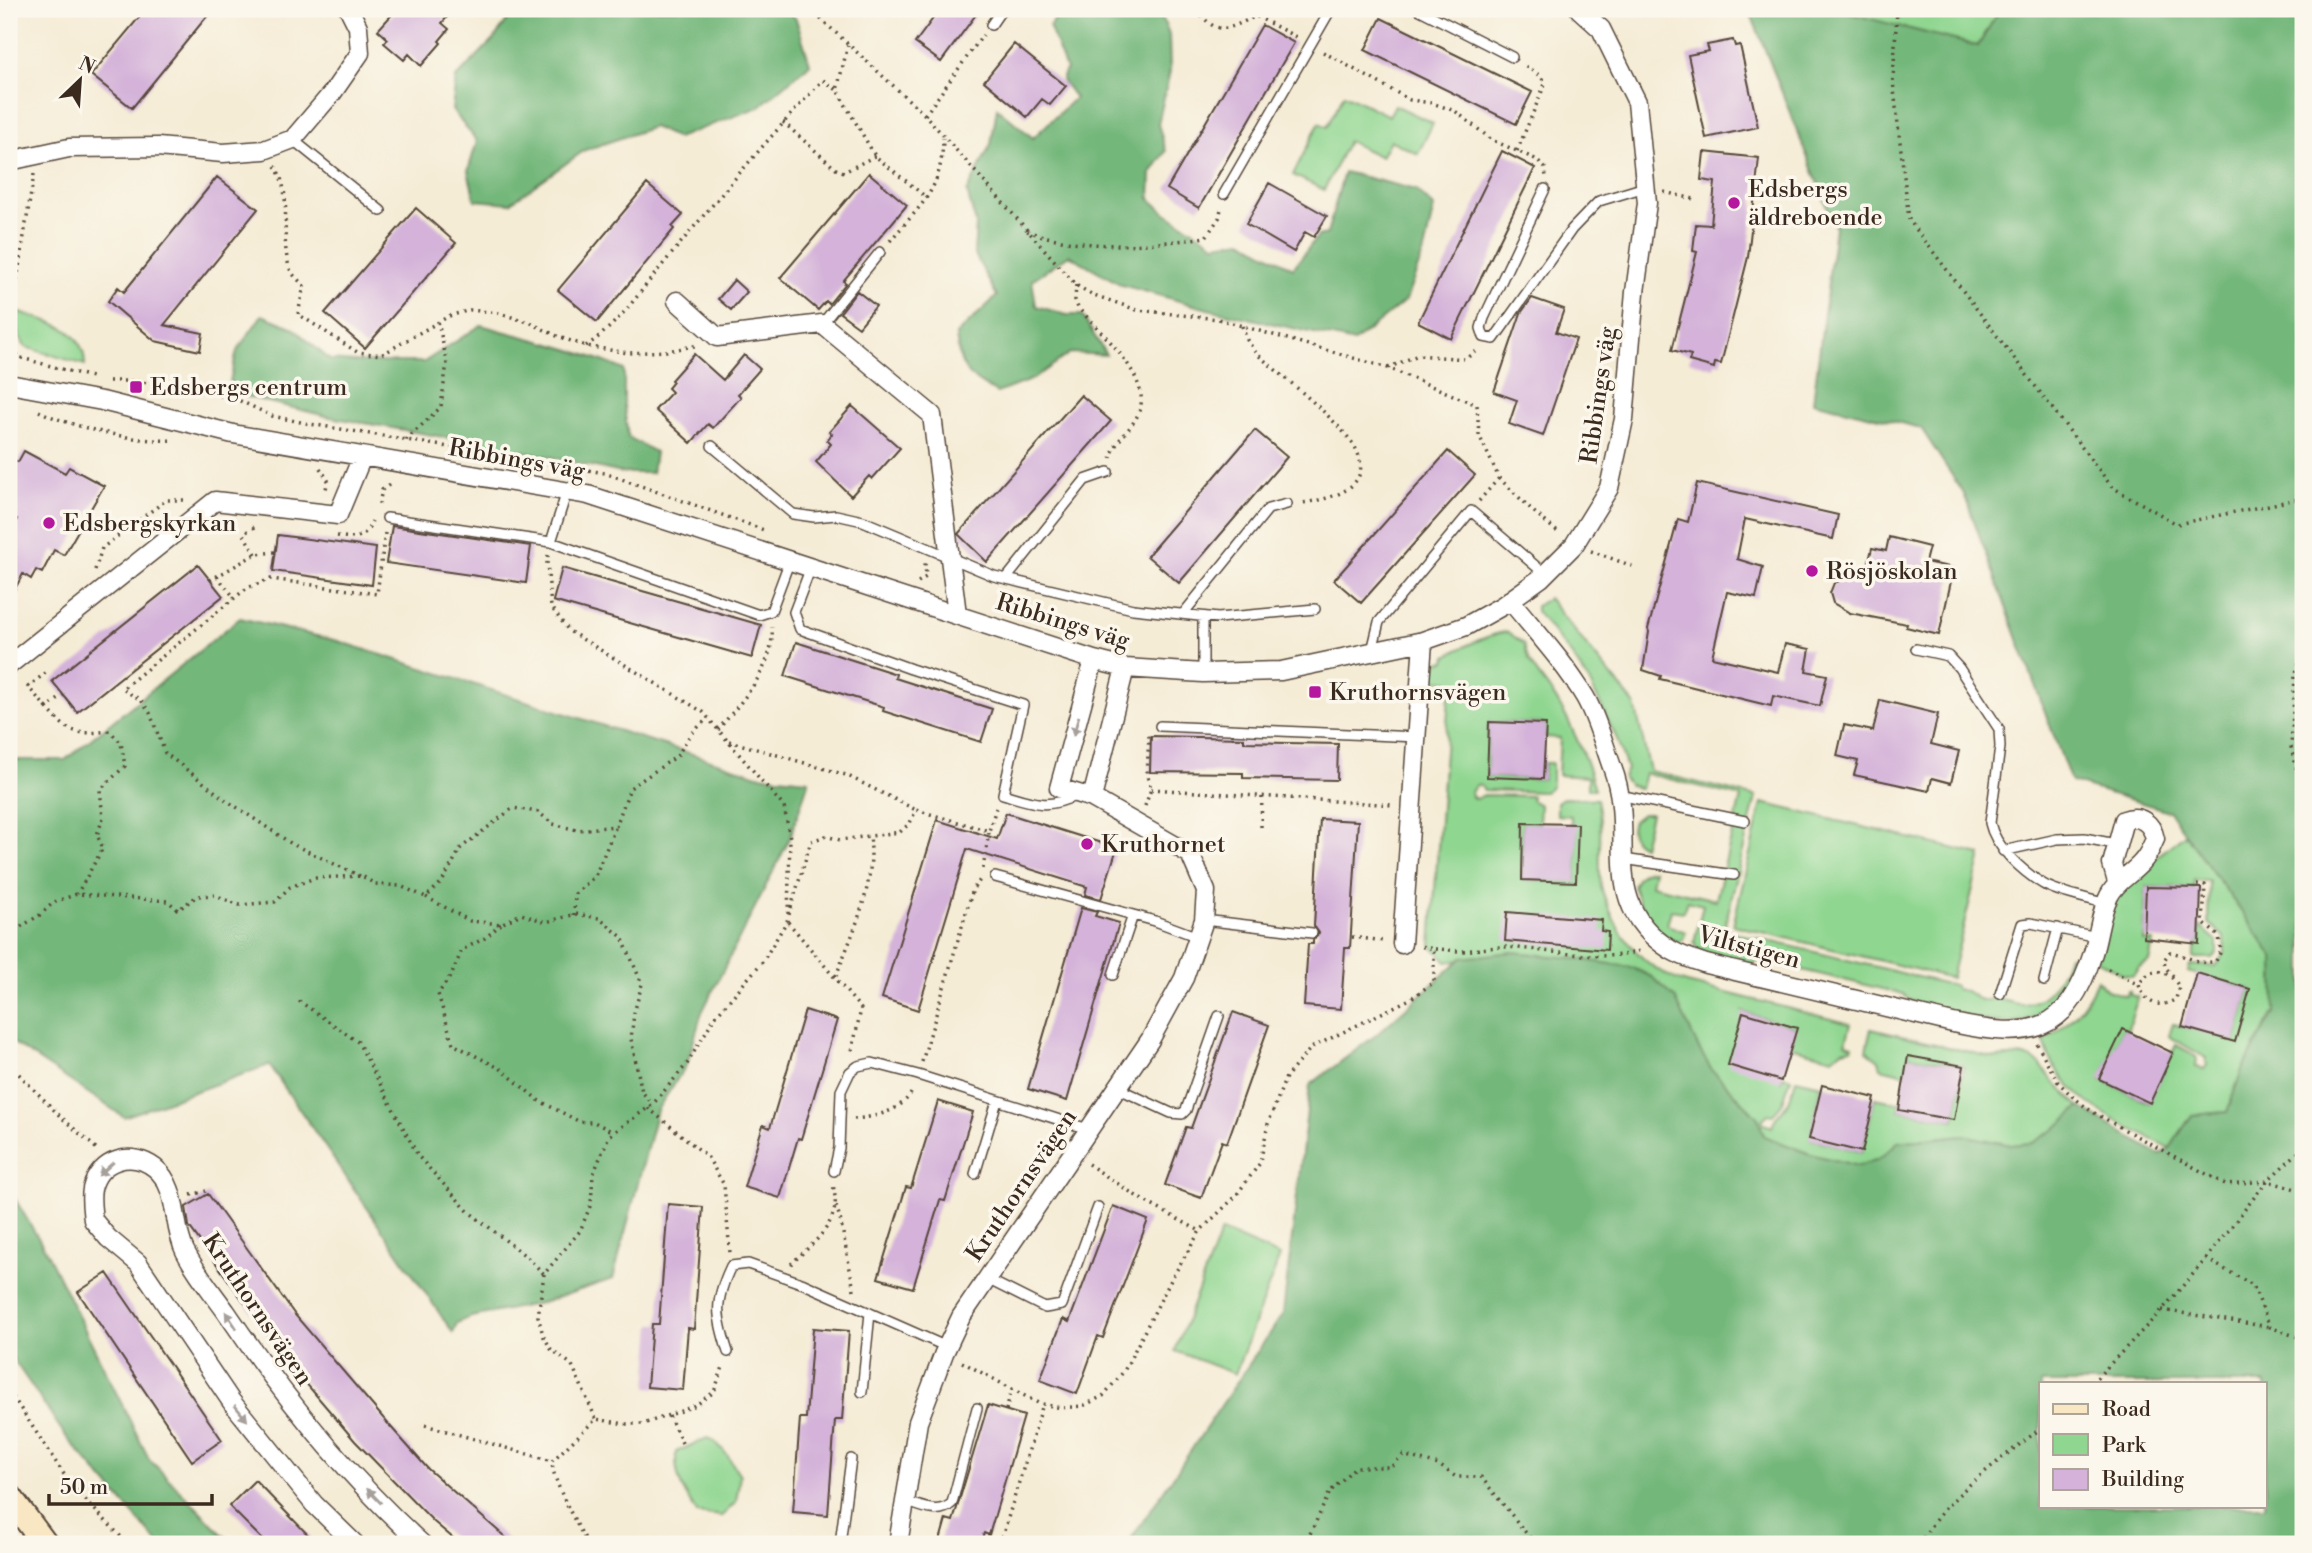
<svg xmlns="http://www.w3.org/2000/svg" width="2312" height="1553" font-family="'Libre Bodoni',serif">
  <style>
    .green { fill: #8fd690; stroke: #658057; stroke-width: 2 }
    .forest { fill: #73b77a; stroke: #57704c; stroke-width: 2; fill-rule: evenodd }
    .building { fill: #d4b2d9 }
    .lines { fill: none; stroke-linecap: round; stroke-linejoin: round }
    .service-casing { stroke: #57473a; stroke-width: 12 }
    .minor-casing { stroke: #57473a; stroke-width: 21 }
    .secondary-casing { stroke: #57473a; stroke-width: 28 }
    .path { stroke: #57473a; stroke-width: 3.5; stroke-dasharray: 2 5; stroke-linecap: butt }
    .service { stroke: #fff; stroke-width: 9 }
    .minor { stroke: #fff; stroke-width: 18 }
    .secondary { stroke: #f9e7c3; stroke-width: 24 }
    .oneway { fill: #a79f9a }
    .poi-dot { fill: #b5179e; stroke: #fbf7ec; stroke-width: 2.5 }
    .labels { text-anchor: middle; stroke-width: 7; stroke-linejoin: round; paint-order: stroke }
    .poi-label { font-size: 24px; fill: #3b2a1e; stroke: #fbf7ec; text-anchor: start }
    .street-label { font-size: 24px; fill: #3b2a1e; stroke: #fbf7ec }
  </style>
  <rect width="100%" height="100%" fill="#fbf7ec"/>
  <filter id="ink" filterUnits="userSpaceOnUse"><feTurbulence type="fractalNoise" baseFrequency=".0143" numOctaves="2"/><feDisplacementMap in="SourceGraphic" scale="14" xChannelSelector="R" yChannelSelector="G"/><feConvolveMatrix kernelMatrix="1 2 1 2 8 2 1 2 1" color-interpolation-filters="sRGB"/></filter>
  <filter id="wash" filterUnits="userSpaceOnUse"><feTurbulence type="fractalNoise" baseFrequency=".00686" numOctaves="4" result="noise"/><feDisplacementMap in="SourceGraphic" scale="28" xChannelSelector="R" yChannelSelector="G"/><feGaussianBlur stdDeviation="1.57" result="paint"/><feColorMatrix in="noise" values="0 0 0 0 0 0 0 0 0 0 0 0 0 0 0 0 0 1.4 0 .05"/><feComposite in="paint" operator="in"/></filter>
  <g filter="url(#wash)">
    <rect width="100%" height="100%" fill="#f5ecd6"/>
    <path class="green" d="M1848,9H2000L1978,46L1850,14Z
      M1344,94L1389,116L1395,105L1433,123L1418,154L1390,140L1381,157L1348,141L1324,190L1293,175L1319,123L1327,127Z
      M17,312C47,321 84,326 85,365L25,347L16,329Z
      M1548,598L1635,705L1650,771L1756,797L1724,930L1955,986V989L1966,991L1981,1001C1987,1001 1992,998 1997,999C2007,1001 2016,1005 2025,1004C2049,1001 2062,976 2068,955L2080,959C2072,991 2047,1019 2013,1022C1993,1024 1973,1018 1953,1013C1936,1009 1916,1008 1903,994L1760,960L1750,964L1698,951L1694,942L1703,905L1687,901L1683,912L1671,910L1667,925L1686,932L1682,941C1658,945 1640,905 1633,887C1637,877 1642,870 1654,870L1651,885L1716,900L1741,797L1645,773L1641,789L1629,785L1623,778L1627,769L1617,739L1590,683L1572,656L1536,611V606Z
      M1508,632L1524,644C1528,669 1547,682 1559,704C1575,731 1586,759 1595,789H1588V777L1558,775L1560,738L1545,737V724L1489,722L1487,777L1543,779L1544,763H1552V786L1544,792L1484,790L1481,786L1476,785L1471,792L1472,797L1476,799L1484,795L1532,796L1531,800L1540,805L1539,824H1523L1522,880L1576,881L1577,825L1571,824V816L1557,815V802L1563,798L1597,799C1604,828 1597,856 1601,886C1602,892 1605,899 1608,906C1622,942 1649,972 1687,983L1851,1024L1846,1043L1853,1045L1852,1048L1842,1050L1833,1058L1791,1047L1796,1028L1743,1012L1781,1081L1783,1076L1791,1078L1783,1102L1773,1115L1768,1114L1762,1120L1764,1124L1772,1127L1775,1119L1789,1102L1796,1079L1822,1085L1810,1139L1862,1152L1875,1098L1900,1103L1899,1110L1954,1120L1964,1066L1909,1056L1905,1074L1881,1068L1879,1060L1866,1050L1871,1029L1995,1058L2022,1056L2030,1058L2040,1064L2053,1081L2080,1107L2054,1130L2032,1143L2011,1145L1963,1135L1898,1142L1879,1159L1858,1166L1810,1154L1764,1136L1758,1118L1711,1069L1699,1049L1675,998L1652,977L1631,967L1512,952L1447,962L1431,945L1450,682L1434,680L1436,662L1446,661L1447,656C1460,648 1493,632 1508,632Z
      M1762,803L1981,855L1951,978L1733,925Z
      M1642,814H1651L1643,846C1632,841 1629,832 1633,821Z
      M2185,834L2274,957L2275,1011L2242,1070L2227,1112L2192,1115L2170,1148C2122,1124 2058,1098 2044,1041C2068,1025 2086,1007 2097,980L2107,990L2126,996L2128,991H2130V995L2138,997L2127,1032L2123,1030L2100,1079L2149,1103L2176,1045L2191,1053L2197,1058L2196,1067L2204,1069L2207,1065L2206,1058L2169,1036L2173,1024L2235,1041L2250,989L2188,972L2190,965L2215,966L2225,953L2224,937L2208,922L2209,881L2194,880V888L2146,887L2144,941L2153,942L2149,962L2139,967L2133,976L2124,975L2097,960L2110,911L2123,884Z
      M2200,926L2217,941V953L2212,958H2193L2197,943H2199Z
      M1221,1231L1280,1256L1235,1374L1175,1351Z
      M707,1438C722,1443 731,1462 740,1475L736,1502L722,1516L697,1513C683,1491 675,1479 676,1452Z"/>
    <path class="forest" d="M515,9H786L796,19L810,64L759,107L677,138L653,127L585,150L510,203L475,200L468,171L477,141L452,110L456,78L494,39Z
      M1064,9H1159L1169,35L1170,71L1158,124L1166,151L1151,173L1150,199L1166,213L1215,244L1242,240L1293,268L1318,236L1327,234L1344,172L1416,190L1434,207L1424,251L1406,300L1354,342L1208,309L1122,285L1069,255L1032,280L1036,306L1067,315H1082L1106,355L1070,353L1033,379L997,393C966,375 960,371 956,335L997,296L974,253L976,224L967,192L991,144L997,108L1033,138L1075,98L1062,80L1066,69L1049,26Z
      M1749,9H1848L1850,14L1978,46L2000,9H2303V1544H1124L1131,1539L1283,1314L1310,1085L1376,1035L1462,958L1512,952L1571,958L1631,967L1652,977L1675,998L1699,1049L1711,1069L1758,1118L1764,1136L1810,1154L1858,1166L1879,1159L1898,1142L1963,1135L2011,1145L2032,1143L2054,1130L2080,1107L2160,1155L2170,1148L2192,1115L2227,1112L2242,1070L2275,1011L2274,957L2169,811L2071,782L1964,494L1921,428L1813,402L1835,227ZM2265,1383V1506H2041V1383Z
      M262,315L292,327L330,360L356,362H424L481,325C529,339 578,349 624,370V406L628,437L655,452L652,473H622L528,452L330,417L244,396L230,381L237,351Z
      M240,618L338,641L758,775L809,780L790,838L702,1012L687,1064L657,1110L613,1279L541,1303L471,1317L457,1323L453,1333L269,1065L124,1117L9,1040V760H65Z
      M9,1189L46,1251L149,1459L232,1544H159L67,1438L9,1353Z"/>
    <g id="blocks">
      <path class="building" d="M146,9H213L132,108L91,75Z
        M397,9H454L442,23L449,29L439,41L441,43L421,66L409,54L404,60L384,43L388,39L378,30Z
        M940,9H980L941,62L915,43Z
        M1381,18L1532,92L1516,124L1365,50Z
        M1262,25L1294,43L1199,208L1167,189Z
        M1733,40L1735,46L1740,45L1758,127L1706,138L1688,55L1709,51L1707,45Z
        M1014,44L1066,86L1050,105L1042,99L1027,117L984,81Z
        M1502,151L1535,168L1451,339L1418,322Z
        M1704,152L1759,158L1748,257L1721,364L1715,363L1714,368L1689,361L1691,355L1672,350L1697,252L1693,251L1696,224L1711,225L1715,182L1701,180Z
        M869,173L907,205L843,281L846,283L829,304L826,301L818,310L780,278Z
        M217,177L258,209L164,325L203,333L200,351L155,341L108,301L118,287L124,292Z
        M1269,183L1327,216L1314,237L1305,232L1294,252L1246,224Z
        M647,184L683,215L672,227L674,229L597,322L558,290Z
        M416,208L456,243L365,348L325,313Z
        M734,280L747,292L731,310L718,299Z
        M857,291L876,306L859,327L840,313Z
        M1532,298L1564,309L1556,332L1576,339L1543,436L1509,424L1517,400L1494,392L1521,313Z
        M694,354L723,380L744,355L760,369L738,394L741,397L713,428L708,424L691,443L655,410L672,392L668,388L673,382L671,380Z
        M1081,395L1111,421L987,562L958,534Z
        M852,406L900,448L872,479L869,476L851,496L816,462L831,444L827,440L832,434L829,432Z
        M1255,430L1287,457L1179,583L1147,556Z
        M24,451L65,473L69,467L104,486L64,555L54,550L42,573L36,570L31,579L23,574L9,600V534L17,519L9,514V457L18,462Z
        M1448,451L1475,475L1361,603L1334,580Z
        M1697,483L1838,515L1833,539L1745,519L1737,559L1763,567L1756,598L1727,592L1712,657L1778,672L1785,644L1810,649L1806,671L1827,675L1820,706L1773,696L1771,706L1660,679L1661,676L1643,670L1649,632L1648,629L1678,519L1688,522Z
        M392,526L531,546L526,583L386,563Z
        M278,535L376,548L372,585L273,571Z
        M1889,537L1929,547L1925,562L1954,568L1939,635L1906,627L1907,624L1850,613L1833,603L1830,593L1834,583L1848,577L1865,578L1872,548L1886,551Z
        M198,565L223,596L77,712L52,681Z
        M562,568L761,625L752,658L553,601Z
        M796,642L896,674L895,678L992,709L981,742L883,711L884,707L785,676Z
        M1880,700L1938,714L1931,744L1959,751L1951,783L1932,778L1929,791L1854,775L1858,761L1837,756L1844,725L1873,731Z
        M1489,722L1546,724L1543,779L1487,777Z
        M1151,736L1244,738V742L1338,744L1337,780L1243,778V773L1150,772Z
        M1006,813L1117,848L1101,899L1085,895L1087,887L967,849L918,1010L882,998L937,820L997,839Z
        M1320,819L1358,821L1350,948H1345L1341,1009L1304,1006L1308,944H1313V940L1319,933L1314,926Z
        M1523,823L1578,824L1576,882L1522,880Z
        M2146,887L2201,888L2199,944L2144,938Z
        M1081,908L1097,912L1095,916L1119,923L1067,1101L1028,1089Z
        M1507,912L1602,920L1601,931L1608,932L1607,950L1505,941Z
        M2197,973L2250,989L2235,1042L2182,1027Z
        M805,1010L837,1020L801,1139L798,1138L780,1198L744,1187L763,1125L770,1128Z
        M1233,1012L1269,1025L1227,1143L1222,1141L1201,1198L1165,1185L1186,1127L1191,1128Z
        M1743,1012L1797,1028L1781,1081L1728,1065Z
        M2123,1029L2173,1053L2150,1103L2099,1079Z
        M1908,1056L1964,1066L1954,1120L1899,1110Z
        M1822,1085L1875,1098L1862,1152L1809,1139Z
        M938,1101L973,1112L945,1201L940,1200L913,1288L878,1278L906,1187L911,1188Z
        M208,1194L295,1315L390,1426L428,1469L513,1544H460L434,1522L355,1441L287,1361L189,1226L186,1207Z
        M668,1204L703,1207L694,1329L688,1328L683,1390L647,1387L652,1324H659Z
        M1113,1206L1148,1220L1103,1338L1098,1336L1077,1394L1040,1380L1063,1319L1069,1322Z
        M107,1273L222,1440L192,1461L78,1292Z
        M813,1328L849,1331L842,1420H835L828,1515L793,1512L800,1418H806Z
        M988,1405L1024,1416L989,1535L984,1533L980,1544H939L946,1519L953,1521Z
        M255,1480L280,1506L317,1544H267L229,1506Z"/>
    </g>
  </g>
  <g filter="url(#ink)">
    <use href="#blocks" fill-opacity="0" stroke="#57473a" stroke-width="2"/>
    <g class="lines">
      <defs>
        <path id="service" d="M1418,9L1512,57
          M991,25L1002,9
          M297,143L381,211
          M1545,189L1484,318L1481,328L1484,337L1494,339L1572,229L1599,201L1645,187
          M1224,194L1331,9
          M822,324L880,252
          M712,446L793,514L814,517L836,515L863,521L994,576L1133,609L1218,618L1315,609
          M387,518L551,542L759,615L771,611L790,560
          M551,542L567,491
          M811,567L794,612L800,629L911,669L1023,705L1003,794C1033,803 1047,810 1077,795
          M1006,579L1085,480L1108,472
          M1183,614L1268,509L1287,504
          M1916,649L1948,656L1959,668L1999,729L2000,747L1990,823C1995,847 2022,871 2043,884C2058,893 2088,898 2106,904
          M1372,651L1379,622L1471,511L1545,574
          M1203,673V617
          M1160,726L1417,737
          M1619,795L1745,821
          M2003,851L2057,839L2084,838L2116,844
          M1623,859L1734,875
          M995,877L1155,921L1198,937
          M1204,920L1312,933
          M1113,975L1133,915
          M2044,981L2058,928
          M2000,994L2022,924L2031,923L2097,937
          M1117,1088L1171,1113L1182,1114L1186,1110L1219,1016
          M834,1171L839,1148L841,1091L850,1072L858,1066L872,1063L918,1075L1088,1129
          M975,1174L997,1101
          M987,1279L1045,1308L1062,1305L1098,1207
          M728,1352C716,1315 714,1302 731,1266L748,1264L804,1284L947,1347
          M862,1392L870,1313
          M905,1501C920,1506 939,1516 952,1503L977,1408
          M840,1544L851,1459"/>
        <path id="minor" d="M9,161L69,148L158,147L223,153L264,150L293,139L333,92L360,53L358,27L349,9
          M677,301L717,337L822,324L932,415L957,614
          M9,384L102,401L233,434L588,495L1094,660L1125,668L1203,673L1281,671L1423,641L1466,626L1502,606L1541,578L1574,545L1609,488L1624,419L1635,292L1647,203L1637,102L1601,29L1579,9
          M1510,600C1536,632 1564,662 1585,697C1597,718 1604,745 1612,767C1639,836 1595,902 1671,950C1681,956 1694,960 1706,964L1953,1023C2030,1040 2068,1034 2093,953C2099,935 2100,913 2109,896C2117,880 2131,875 2142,862C2148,856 2152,846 2155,839C2152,823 2140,814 2124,820L2112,864L2117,882
          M9,665L215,501L338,515L362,457
          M1092,798L1125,668
          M1402,944L1423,641
          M355,1544L314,1504L231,1401L138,1263L108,1238L93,1220C92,1210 90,1199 92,1189C99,1159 132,1150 155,1168C179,1187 172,1226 185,1251C196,1273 213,1293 227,1313C283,1396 348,1477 422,1544
          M898,1544L918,1422L944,1353L961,1317L1150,1040L1184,978L1204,920L1206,891L1190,854L1092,798L1059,788L1094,660"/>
        <path id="secondary" d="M9,1496L45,1544"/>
      </defs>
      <use href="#service" class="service-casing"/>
      <use href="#minor" class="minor-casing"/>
      <use href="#secondary" class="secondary-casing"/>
      <path class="path" d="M810,9L925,115L1076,285L1091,294L1137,310L1218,319L1388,368L1477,405L1479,435L1499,478L1534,512L1560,534
        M1197,9C1217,38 1228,29 1256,16L1298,38
        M1897,9L1893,81L1909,220L2112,487L2177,524L2303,498
        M848,45L837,90L875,156L927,198
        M1323,52L1410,100L1432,103L1455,111L1492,140L1535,159L1545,168L1546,177
        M925,115L983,35
        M783,122L836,169L844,172L875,156
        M1517,151L1545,84L1541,76L1523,65
        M275,166C295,197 278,236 290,269C292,275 300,281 304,286L298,314L357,352L381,355L449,316L470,310L499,313L531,323L559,337L586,346L628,353L667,351L699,345
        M34,174L11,317L12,335L18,357L91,377
        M1664,192L1694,199
        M1027,231C1084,251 1148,246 1206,237L1219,218L1221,209
        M890,241C922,203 942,191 943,138
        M1076,285L1075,300L1078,308C1099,330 1153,378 1139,412C1132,430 1115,439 1111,458
        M1242,326L1247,340L1257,354C1280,374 1346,426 1357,451C1374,489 1328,500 1301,503
        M586,346C621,323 642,288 669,257C719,197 769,137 823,80L837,90
        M1388,368L1418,355L1465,359L1478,350
        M109,381H136L234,398L272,416L310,424L605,473L764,530
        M39,411C72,427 137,443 173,440
        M406,440L441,407L447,362L438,322
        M320,468L328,480L326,489
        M1479,501L1499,478
        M379,504L382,490L393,482
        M337,536C355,539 364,540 372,521
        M1591,551L1635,567
        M256,554L243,534L256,526
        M548,555L547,562L551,607L569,631L703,712L784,807L790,838L788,914
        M95,570L102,548L166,500H185
        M217,576L234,597
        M210,580L256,554L276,552
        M918,582L926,577L925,563
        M2303,650L2295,676L2291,747L2303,796
        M64,695L47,708C69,734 76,735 110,731L121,743L125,766L100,790L103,818L97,835L103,848L77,894
        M47,708L28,687L48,671
        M718,730C742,700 775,668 772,627
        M729,741L846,775L916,810
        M1151,789L1394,805
        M1145,806L1151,789L1147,773L1149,735
        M1261,827L1262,797
        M983,869L989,832
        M360,876L292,844L226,800L165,753L150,713L141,700L122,689L247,588L271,579L377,594L385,533
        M426,897L470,921L501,924L521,914L546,922L576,914L599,918L622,937L642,984L634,1013L631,1039L642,1092L653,1104
        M574,915L575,894L595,876L616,826
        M788,922L861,1009L852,1051L853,1054
        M501,924L485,938L462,950L452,974L438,994L453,1044L501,1069L538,1100L580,1122H594L613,1132
        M9,934L40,915L54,902L77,894L168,901L178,910L197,896L215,895L239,905L275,902L290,887L315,878L362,876L375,884L400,886L426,897L442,882L461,848L513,808L538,812L553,824L577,830L616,826L630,788L677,756L690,735L708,718
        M1352,937L1384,941
        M1435,949C1444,949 1453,951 1462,951C1477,950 1490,947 1505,947C1542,949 1607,963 1639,951
        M2108,969L2139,985C2146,1005 2160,1009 2176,999L2179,987C2169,969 2150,965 2139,985
        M836,976C853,932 876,885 870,837
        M2173,976L2165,967L2164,960L2170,952C2186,955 2199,966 2216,961L2221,951L2219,936L2203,923L2205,885H2197
        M299,1001L358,1042L418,1156L468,1211L527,1257L544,1274L580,1231L591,1204L593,1175L609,1136L653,1104L687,1064L714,1018L763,961L787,921L811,841L826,836L840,840L900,832L910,823L916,810L989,831L996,808
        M2037,1044L2058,1082L2072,1096L2091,1111L2127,1131L2225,1184L2267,1181L2303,1191
        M922,1062L973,889L980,880
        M9,1064L60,1116L98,1150
        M648,1108L707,1156L724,1185L730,1253
        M854,1119C876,1117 902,1111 913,1090
        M1088,1164L1144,1201L1200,1231
        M191,1195L206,1191
        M836,1206L840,1218L854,1290
        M2206,1259L2253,1285L2270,1327L2303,1339
        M791,1264C808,1247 831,1232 835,1206C836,1199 834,1191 833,1184
        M544,1274L538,1316L543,1335L551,1349L572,1365L596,1419
        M2162,1310L2270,1327
        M962,1362L1038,1403L1061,1408L1083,1406L1103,1396L1124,1371L1172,1278L1200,1231L1235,1197L1260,1163L1268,1124L1286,1077L1311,1048L1410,999L1434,982V949L1419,946
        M2092,1383L2162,1310L2206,1259L2267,1181L2303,1148
        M9,1391L71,1485L128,1544
        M1006,1410L1012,1389
        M669,1416L684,1447
        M425,1425L552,1461
        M588,1544C577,1525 552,1481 552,1461L596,1419L625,1424H643L681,1411L696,1405L714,1392L723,1367
        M1000,1544L1043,1404
        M1293,1544L1308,1538L1330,1492L1355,1467H1391L1403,1455L1439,1465L1456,1477H1481L1535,1544
        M1920,1544C1943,1498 2001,1460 2041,1428"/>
      <use href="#service" class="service"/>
      <use href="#minor" class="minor"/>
      <use href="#secondary" class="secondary"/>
    </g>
    <defs><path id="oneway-solid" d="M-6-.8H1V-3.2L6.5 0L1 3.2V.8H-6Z" transform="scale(1.75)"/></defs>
    <g class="oneway">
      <use href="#oneway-solid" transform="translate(1076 726) rotate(106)"/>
      <use href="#oneway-solid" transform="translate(106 1169) rotate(138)"/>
      <use href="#oneway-solid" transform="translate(231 1320) rotate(-124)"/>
      <use href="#oneway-solid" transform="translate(241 1413) rotate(51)"/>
      <use href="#oneway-solid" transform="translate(374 1496) rotate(-134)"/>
    </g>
  </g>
  <g class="poi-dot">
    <circle cx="1734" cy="203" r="7"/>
    <rect x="129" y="380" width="14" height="14" rx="3.5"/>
    <circle cx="49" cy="523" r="7"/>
    <circle cx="1812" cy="571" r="7"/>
    <rect x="1308" y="685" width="14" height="14" rx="3.5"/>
    <circle cx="1087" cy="844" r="7"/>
  </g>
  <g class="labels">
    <g class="poi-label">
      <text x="1748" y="197">Edsbergs<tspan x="1748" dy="28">äldreboende</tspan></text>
      <text x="150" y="395">Edsbergs centrum</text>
      <text x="63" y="531">Edsbergskyrkan</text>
      <text x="1826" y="579">Rösjöskolan</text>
      <text x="1329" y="700">Kruthornsvägen</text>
      <text x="1101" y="852">Kruthornet</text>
    </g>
    <g class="street-label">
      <text transform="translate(1598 395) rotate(-82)" y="8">Ribbings väg</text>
      <text transform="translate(517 459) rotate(10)" y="8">Ribbings väg</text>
      <text transform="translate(1063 621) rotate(17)" y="8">Ribbings väg</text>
      <text transform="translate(1749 947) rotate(15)" y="8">Viltstigen</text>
      <text transform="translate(1021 1185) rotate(-56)" y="8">Kruthornsvägen</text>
      <text transform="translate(258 1309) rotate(56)" y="8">Kruthornsvägen</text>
    </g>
  </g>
  <rect width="2312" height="1553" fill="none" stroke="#fbf7ec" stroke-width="35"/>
  <rect x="2039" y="1382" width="228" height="126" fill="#fbf7ec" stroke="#aea59a" stroke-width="2"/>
  <rect x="2053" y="1404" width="35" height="10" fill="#f9e7c3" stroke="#aea59a" stroke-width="2"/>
  <text x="2102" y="1416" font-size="21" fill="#3b2a1e">Road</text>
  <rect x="2053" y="1434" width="35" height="21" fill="#8fd690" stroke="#aea59a" stroke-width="2"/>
  <text x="2102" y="1452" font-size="21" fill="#3b2a1e">Park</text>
  <rect x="2053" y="1469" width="35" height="21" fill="#d4b2d9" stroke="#aea59a" stroke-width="2"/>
  <text x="2102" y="1486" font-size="21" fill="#3b2a1e">Building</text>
  <g transform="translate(80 80) rotate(25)" stroke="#fbf7ec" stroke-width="5" paint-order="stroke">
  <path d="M0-5L12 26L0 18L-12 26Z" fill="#3b2a1e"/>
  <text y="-10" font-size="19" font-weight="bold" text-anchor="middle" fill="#3b2a1e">N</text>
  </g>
  <path d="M49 1494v10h163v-10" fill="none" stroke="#3b2a1e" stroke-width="3.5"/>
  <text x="60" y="1494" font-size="21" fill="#3b2a1e" stroke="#fbf7ec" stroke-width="5" paint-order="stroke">50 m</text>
</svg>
